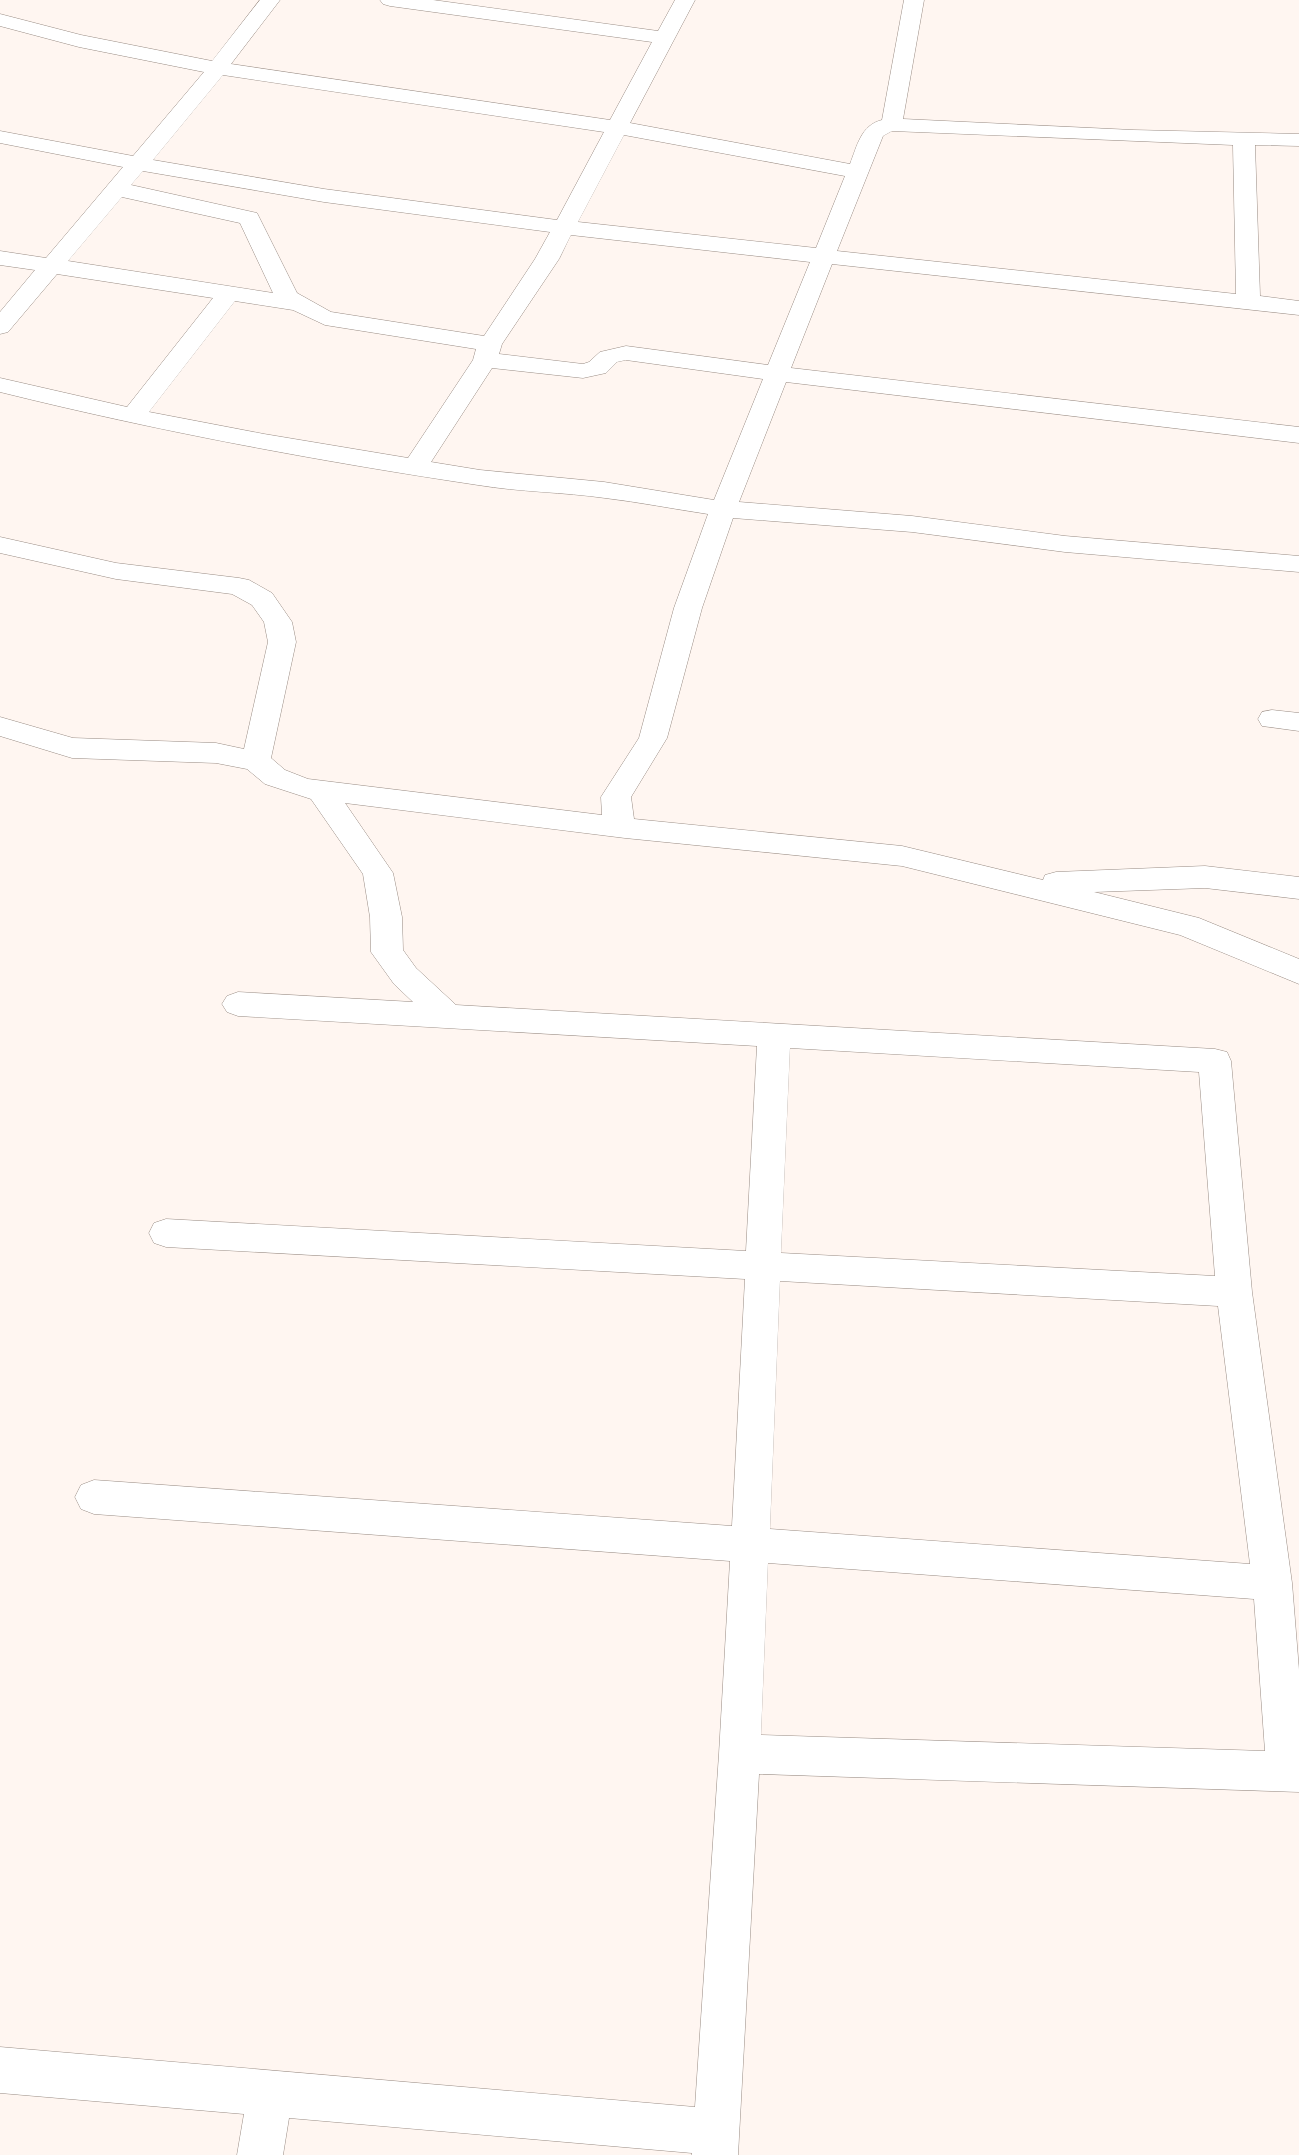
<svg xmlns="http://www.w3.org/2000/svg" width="1299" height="2155" font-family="'Noto Sans',sans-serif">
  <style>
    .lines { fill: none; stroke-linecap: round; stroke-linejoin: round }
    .minor-casing { stroke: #998c84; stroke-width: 1 }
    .minor { fill: #fff; fill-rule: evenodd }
  </style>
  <rect width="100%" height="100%" fill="#fff6f1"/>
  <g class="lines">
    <defs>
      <path id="minor" d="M260,0H280L231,64L610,120L652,42L390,6L383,4L380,0H433L658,31L675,0H695L630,123L850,164C857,146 861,125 882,120L904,0H924L903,119L1133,130L1299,134V146L1255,145L1260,296L1299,301V315L832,264L791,368L1299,427V443L786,382L739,502L912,516L1065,536L1299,556V572L1065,552L912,532L733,518L702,608L667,738L631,797L634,819L902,846L1043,880L1045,875L1056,872L1205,866L1299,877V899L1205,888L1094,892L1199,918L1299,959V984L1180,935L902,866L625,838L345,803L393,873L402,917L403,950L416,968L456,1005L1215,1049L1227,1052L1231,1061L1252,1292L1292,1583L1299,1670V1792L759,1774L738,2155H692V2153L289,2118L283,2155H237L244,2114L0,2093V2047L695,2107L719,1754L730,1561L94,1514L81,1509L75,1497L81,1485L94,1480L732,1526L745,1279L166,1247L154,1243L149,1233L154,1223L166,1219L746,1251L757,1046L238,1016L227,1012L222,1004L227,996L238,992L413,1002L394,984L371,952L370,917L363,874L311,799L265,784L247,769L216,763L72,758L0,736V717L73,738L216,743L244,749L268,642L264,622L252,605L232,594L116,579L0,553V537L116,563L239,578L249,580L272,593L292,622L296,642L271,758L285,770L308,779L602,815L601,797L639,738L674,608L708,514C674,509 639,502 605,498C563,492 520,492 478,485C318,461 157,431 0,392V378L127,407L213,298L57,274L8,332L0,334V312L35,270L0,265V251L46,258L123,167L0,143V131L133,156L204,72L79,47L0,26V14L81,35L212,61ZM223,75L604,132L557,220L324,189L153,160ZM892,131L1233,145L1236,294L837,251L883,136ZM624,135L845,176L816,248L578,222ZM143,171L324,202L550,232L535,259L484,336L331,312L297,293L257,213L131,185ZM122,197L240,223L273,293L68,261ZM571,235L810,262L768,365L626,346L600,352L589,362L583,364L499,354L502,344L559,259ZM235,301L293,310L325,325L476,349L473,360L408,458L264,434L149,412ZM626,360L763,379L714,500L604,482L480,470L431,462L492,368L583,378L606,373L617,362ZM790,1048L1199,1072L1215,1276L781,1253ZM780,1281L1218,1306L1250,1564L770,1529ZM768,1563L1254,1599L1265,1751L761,1735Z
        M1272,710L1299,713V731L1262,726L1258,719L1262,712Z"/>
    </defs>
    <use href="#minor" class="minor-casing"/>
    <use href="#minor" class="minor"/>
  </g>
</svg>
